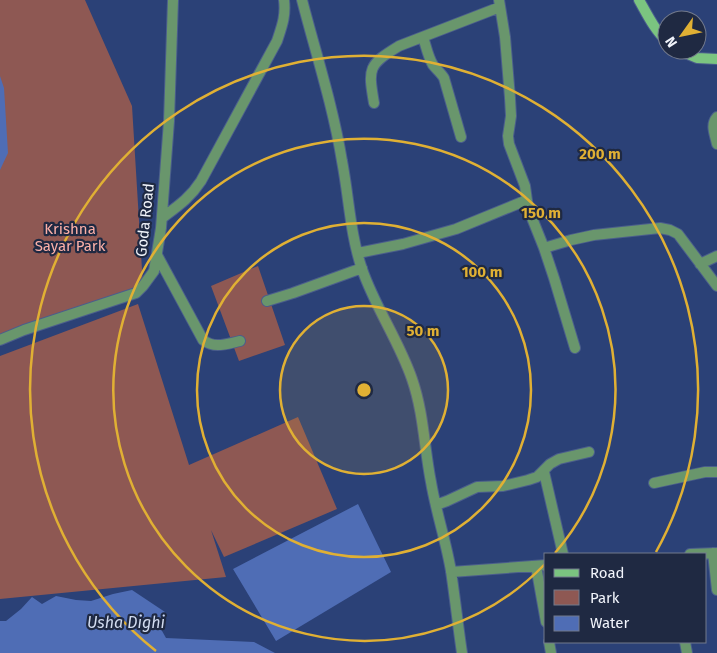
<svg xmlns="http://www.w3.org/2000/svg" width="717" height="653" font-family="'Fira Sans',sans-serif">
  <style>
    .green { fill: #8e5853 }
    .water { fill: #4f6db5 }
    .lines { fill: none; stroke-linecap: round; stroke-linejoin: round }
    .street-casing { stroke: #4b5e8c; stroke-width: 12 }
    .secondary-casing { stroke: #4b5e8c; stroke-width: 12 }
    .street { stroke: #69966c; stroke-width: 10 }
    .secondary { stroke: #7bc480; stroke-width: 10 }
    .ring { fill: none; stroke: #e0b034; stroke-width: 2.5 }
    .labels { text-anchor: middle; stroke-width: 4.5; stroke-linejoin: round; paint-order: stroke }
    .street-label { font-size: 15px; fill: #f1f4fb; stroke: #1f2942 }
    .park-label { font-size: 15px; fill: #fbb0a8; stroke: #1f2942 }
    .water-label { font-size: 16px; font-style: italic; fill: #d2dcf0; stroke: #1f2942 }
    .centre { fill: #e0b034; stroke: #1f2942; stroke-width: 2.5 }
    .ring-label { font-size: 15px; text-anchor: middle; font-weight: bold; fill: #e0b034; stroke: #1f2942; stroke-width: 4.5; stroke-linejoin: round; paint-order: stroke }
  </style>
  <rect width="100%" height="100%" fill="#2b4177"/>
  <path class="green" d="M0,0H85L132,106L143,286L0,339Z
    M258,266L285,345L239,361L211,286Z
    M138,304L189,465L298,417L337,509L224,557L211,530L226,577L0,599V356Z"/>
  <path class="water" d="M0,76L4,88L8,153L0,170Z
    M358,504L391,572L276,641L233,569Z
    M132,590L165,612L157,622L166,638L254,642L275,653H0V621H6L21,609L32,597L42,604L56,596L76,600L91,601L113,594Z"/>
  <g class="lines">
    <defs>
      <path id="street" d="M302,0C316,54 333,106 342,161C349,197 350,234 362,269C375,307 399,341 412,379C424,414 424,447 431,482C436,512 446,541 451,571C455,598 458,626 462,653
        M499,0L505,37L510,98L511,116L508,136L509,144L525,186L528,208L544,248L554,278L575,348
        M423,37C426,46 428,57 433,65C436,69 441,73 444,78L461,137
        M374,103C368,68 368,65 399,46L500,7
        M717,117C710,125 715,134 717,144
        M162,218C178,206 190,198 201,181L277,41C282,26 286,16 284,0
        M544,248L571,240L594,235L660,228L670,230L678,234L717,286
        M358,253L403,244L456,229L527,200
        M157,255L203,340C215,349 226,344 240,341
        M700,264L717,256
        M267,301L293,293L362,268
        M0,340L24,330L136,293L143,286L154,271L161,228L169,121L173,0
        M544,472L563,554
        M654,483L705,472H717
        M436,505L447,501L477,487L503,486L528,480L537,477L550,464L559,459L589,452
        M713,553L717,590
        M690,554L717,553
        M536,566L546,622
        M451,572L546,565
        M549,642L551,653
        M685,642L687,653"/>
      <path id="secondary" d="M639,0C647,14 655,31 667,41
        M678,50L697,58L717,59"/>
    </defs>
    <use href="#street" class="street-casing"/>
    <use href="#secondary" class="secondary-casing"/>
    <use href="#street" class="street"/>
    <use href="#secondary" class="secondary"/>
  </g>
  <circle cx="364" cy="390" r="84" fill="#e0b034" fill-opacity=".12"/>
  <g class="ring">
    <circle cx="364" cy="390" r="84"/>
    <circle cx="364" cy="390" r="167"/>
    <path d="M545 564A251 251 0 1 1 555 553"/>
    <path d="M156 651A334 334 0 1 1 656 552"/>
  </g>
  <g class="labels">
    <g class="street-label">
      <text transform="translate(145 220) rotate(-84)" y="5">Goda Road</text>
    </g>
    <g class="park-label">
      <text x="70" y="234">Krishna<tspan x="70" dy="17">Sayar Park</tspan></text>
    </g>
    <g class="water-label">
      <text x="126" y="628">Usha Dighi</text>
    </g>
  </g>
  <circle cx="364" cy="390" r="8" class="centre"/>
  <g class="ring-label">
    <text x="600" y="159">200 m</text>
    <text x="541" y="218">150 m</text>
    <text x="482" y="277">100 m</text>
    <text x="423" y="336">50 m</text>
  </g>
  <rect x="544" y="553" width="162" height="90" fill="#1f2942" stroke="#737a8c"/>
  <rect x="554" y="569" width="25" height="8" fill="#7bc480" stroke="#737a8c"/>
  <text x="590" y="578" font-size="15" fill="#f1f4fb">Road</text>
  <rect x="554" y="590" width="25" height="15" fill="#8e5853" stroke="#737a8c"/>
  <text x="590" y="603" font-size="15" fill="#f1f4fb">Park</text>
  <rect x="554" y="616" width="25" height="15" fill="#4f6db5" stroke="#737a8c"/>
  <text x="590" y="628" font-size="15" fill="#f1f4fb">Water</text>
  <g transform="translate(682 35) rotate(237)"><circle r="24" fill="#1f2942" stroke="#737a8c"/>
  <path d="M0-4L9 19L0 12L-9 19Z" fill="#e0b034"/>
  <text y="-8" font-size="14" font-weight="bold" text-anchor="middle" fill="#f1f4fb">N</text>
  </g>
</svg>
